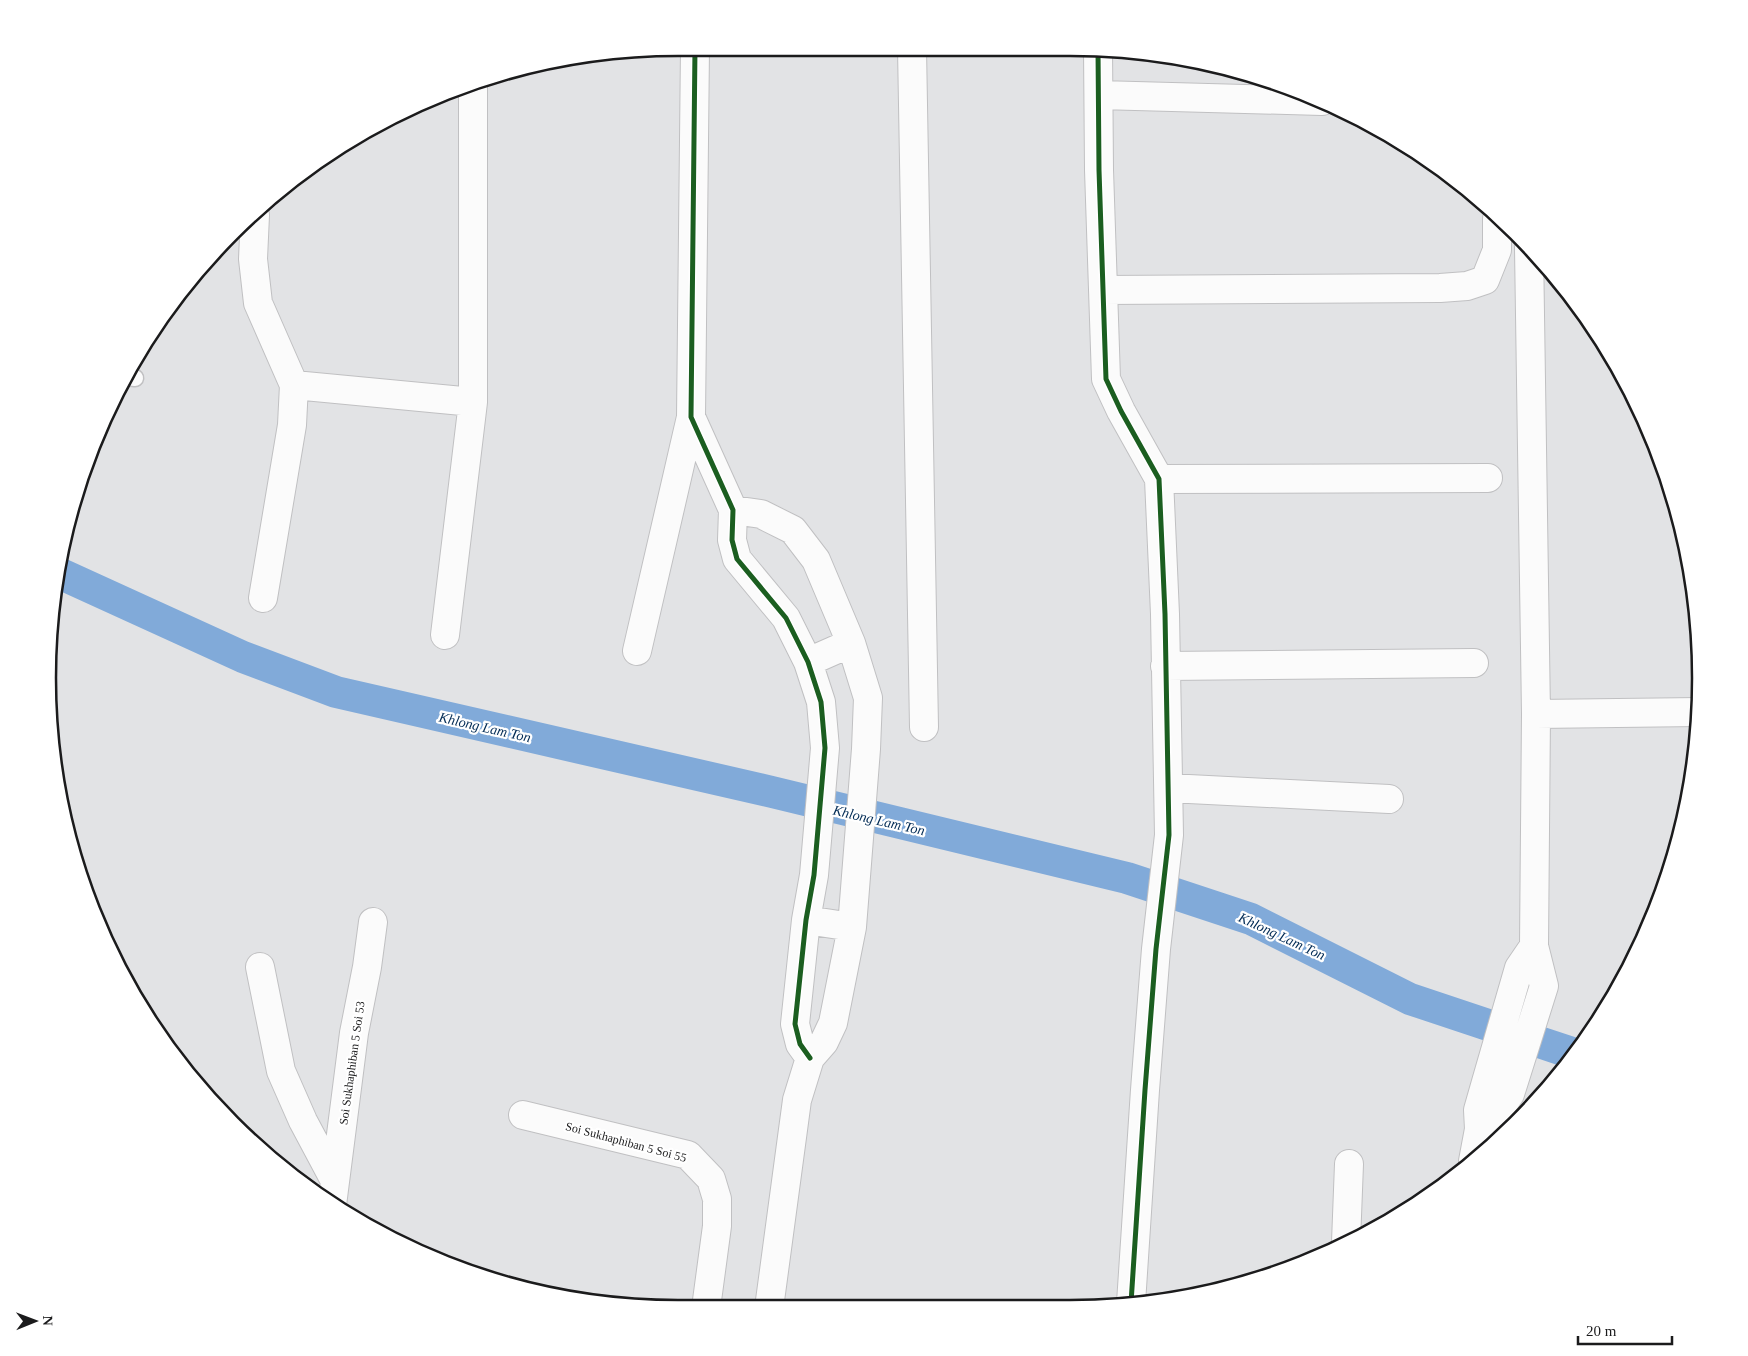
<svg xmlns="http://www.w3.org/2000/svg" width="1748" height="1356" font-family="'Times New Roman',serif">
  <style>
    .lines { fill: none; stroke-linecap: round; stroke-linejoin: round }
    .canal { stroke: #81aad9; stroke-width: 32 }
    .service-casing { stroke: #c0c0c2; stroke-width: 19 }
    .minor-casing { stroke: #c0c0c2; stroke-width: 30 }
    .service { stroke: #fbfbfb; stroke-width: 16 }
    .minor { stroke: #fbfbfb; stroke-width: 28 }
    .cycleway-casing { stroke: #fff; stroke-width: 8 }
    .cycleway { stroke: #1b5e20; stroke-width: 5 }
    .labels { text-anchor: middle; stroke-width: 4.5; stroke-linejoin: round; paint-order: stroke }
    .street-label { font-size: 12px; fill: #1b1b1c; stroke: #fff }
    .water-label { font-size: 14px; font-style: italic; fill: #012a54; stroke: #fff }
    .rim { fill: none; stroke: #1b1b1c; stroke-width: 2.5 }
  </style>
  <rect width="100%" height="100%" fill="#e2e3e5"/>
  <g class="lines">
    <path class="canal" d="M61,574L243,657L336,692L772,792L1127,878L1251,919L1410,999L1575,1054"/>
    <defs>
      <path id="service" d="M126,377L135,378"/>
      <path id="minor" d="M695,48L691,417L733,510L732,540L737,559L786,618L808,662L821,702L825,748L814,875L806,920L795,1024L800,1044L810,1058
        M912,48L924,727
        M1098,49L1099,170L1106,379L1121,411L1159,479L1165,614L1169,835L1156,949L1145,1090L1131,1303
        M1099,95L1322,101
        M255,215L253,259L258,303L294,385L473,402
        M1103,290L1440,288L1467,286L1485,280L1497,250V219
        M1159,479L1488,478
        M733,510L761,514L793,530L816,560L851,643L868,698L866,749L852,927L833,1023L824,1042L810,1058L797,1100L769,1308
        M263,598L292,425L294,385
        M445,635L473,402V86
        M637,651L691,417
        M808,662L851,643
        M1165,666L1474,663
        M1536,714L1699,712
        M1169,788L1389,799
        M806,920L852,927
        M260,967L281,1071L303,1121L335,1181
        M523,1115L688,1155L711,1179L717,1199V1226L706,1308
        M1479,1129L1494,1117L1510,1094L1544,986L1534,946L1536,714L1529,248
        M1473,1161L1479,1129L1478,1110L1486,1082L1519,968L1534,946
        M332,1205L354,1033L367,967L373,922
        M1346,1242L1349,1164"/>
    </defs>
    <use href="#service" class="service-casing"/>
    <use href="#minor" class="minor-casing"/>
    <use href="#service" class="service"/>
    <use href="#minor" class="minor"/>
    <defs>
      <path id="cycleway" d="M695,48L691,417L733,510L732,540L737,559L786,618L808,662L821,702L825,748L814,875L806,920L795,1024L800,1044L810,1058
        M1098,49L1099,170L1106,379L1121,411L1159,479L1165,614L1169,835L1156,949L1145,1090L1131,1303"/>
    </defs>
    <use href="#cycleway" class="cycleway-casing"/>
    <use href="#cycleway" class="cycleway"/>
  </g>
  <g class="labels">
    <g class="street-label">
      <text transform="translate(352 1063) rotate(-82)" y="4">Soi Sukhaphiban 5 Soi 53</text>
      <text transform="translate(626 1142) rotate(15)" y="4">Soi Sukhaphiban 5 Soi 55</text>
    </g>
    <g class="water-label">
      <text transform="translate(485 727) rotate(13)" y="5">Khlong Lam Ton</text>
      <text transform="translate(879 820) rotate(13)" y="5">Khlong Lam Ton</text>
      <text transform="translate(1282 936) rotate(25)" y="5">Khlong Lam Ton</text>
    </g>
  </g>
  <path d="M0 0H1748V1356H0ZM678 56H1070A622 622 0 0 1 1692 678V678A622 622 0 0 1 1070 1300H678A622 622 0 0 1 56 678V678A622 622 0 0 1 678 56Z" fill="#fff" fill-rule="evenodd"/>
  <path class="rim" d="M678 56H1070A622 622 0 0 1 1692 678V678A622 622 0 0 1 1070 1300H678A622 622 0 0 1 56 678V678A622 622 0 0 1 678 56Z"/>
  <g transform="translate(35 1321) rotate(89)" stroke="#ffffff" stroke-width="4" paint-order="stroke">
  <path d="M0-4L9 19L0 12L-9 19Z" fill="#1b1b1c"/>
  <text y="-8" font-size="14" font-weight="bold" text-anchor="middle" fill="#1b1b1c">N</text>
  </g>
  <path d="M1578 1336v8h94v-8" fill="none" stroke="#1b1b1c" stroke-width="2.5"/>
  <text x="1586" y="1336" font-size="15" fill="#1b1b1c" stroke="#ffffff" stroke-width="4" paint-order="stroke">20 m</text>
</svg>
